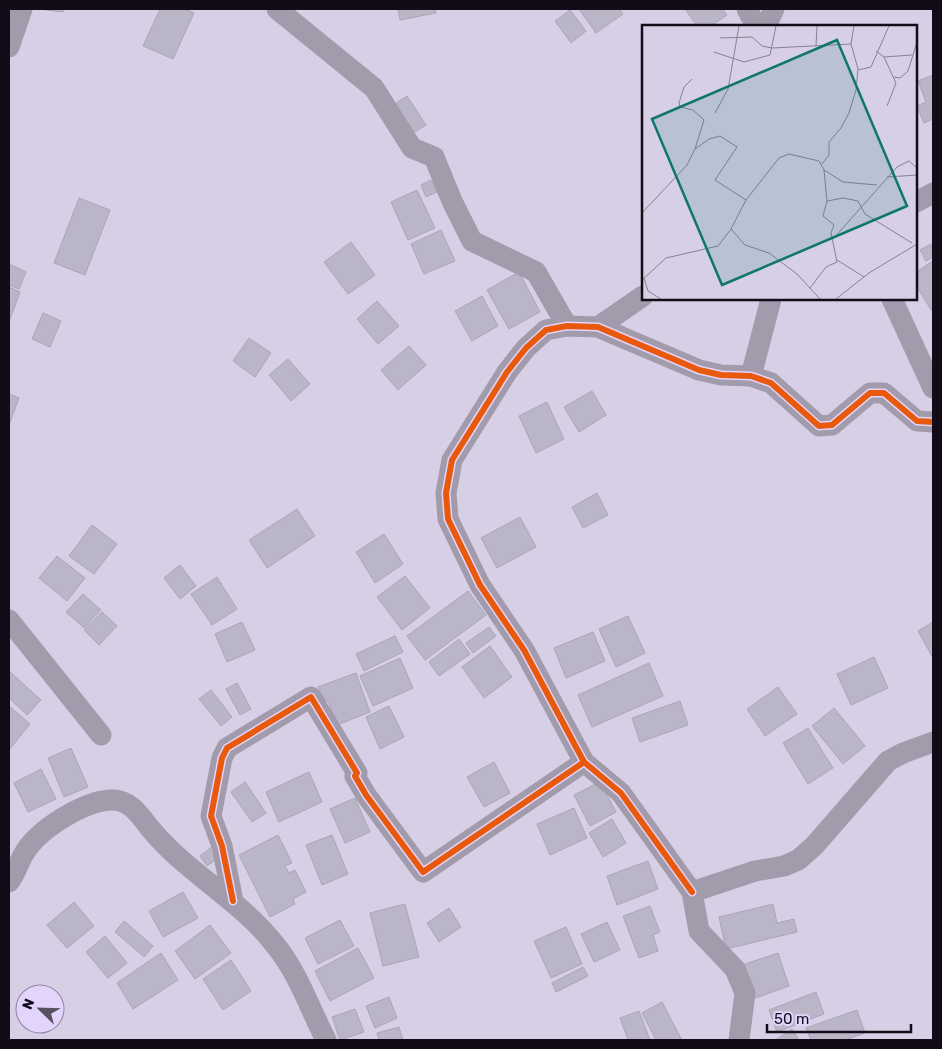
<svg xmlns="http://www.w3.org/2000/svg" width="942" height="1049" font-family="Rubik,sans-serif">
  <style>
    .building { fill: #bab6c7; stroke: #a9a6b7 }
    .lines { fill: none; stroke-linecap: round; stroke-linejoin: round }
    .minor { stroke: #a19bac; stroke-width: 21 }
    .cycleway-casing { stroke: #e2d4fa; stroke-width: 9 }
    .cycleway { stroke: #e8590c; stroke-width: 6 }
    .inset-road { fill: none; stroke: #888193; stroke-width: 1 }
    .view { fill: #0f766e; fill-opacity: 0.15; stroke: #0f766e; stroke-width: 2.5 }
    .inset-edge { fill: none; stroke: #110c18; stroke-width: 2.5 }
  </style>
  <rect width="100%" height="100%" fill="#d7cfe5"/>
  <path class="building" d="M38,9H64L63,12Z
    M160,9H185L194,13L173,59L143,46Z
    M398,9H435L436,13L400,20Z
    M579,9H619L623,14L596,33Z
    M685,9H722L727,15L711,26H697Z
    M570,10L586,31L571,43L555,21Z
    M933,75V119L924,123L917,106L926,102L918,81Z
    M407,96L426,125L408,136L390,107Z
    M431,180L437,192L426,197L421,185Z
    M417,190L435,228L408,240L391,202Z
    M79,198L110,210L85,275L54,263Z
    M441,230L455,261L424,274L411,244Z
    M351,242L375,275L348,294L324,262Z
    M931,244L933,257L926,261L920,250Z
    M933,261V310L932,311L916,286V272Z
    M9,264L26,272L19,289L9,285Z
    M519,272L540,312L509,329L487,290Z
    M9,287L20,292L9,322Z
    M482,296L498,326L472,341L455,311Z
    M377,301L399,326L378,344L357,319Z
    M43,313L61,321L50,347L32,339Z
    M249,338L271,353L255,377L233,361Z
    M409,346L426,365L398,390L381,370Z
    M288,359L310,384L291,401L269,375Z
    M592,391L606,415L579,432L564,407Z
    M9,394L19,398L9,425Z
    M547,402L564,439L536,453L519,416Z
    M597,493L608,515L583,528L572,507Z
    M297,509L315,536L267,568L249,540Z
    M520,517L536,547L497,568L481,538Z
    M92,525L117,544L94,574L69,556Z
    M384,534L403,564L375,583L356,552Z
    M57,556L85,578L67,601L39,578Z
    M180,565L196,586L180,599L164,578Z
    M405,576L430,608L402,630L377,597Z
    M217,577L237,609L212,625L191,594Z
    M468,591L486,615L425,660L407,636Z
    M83,594L101,610L84,628L66,612Z
    M102,612L117,626L99,645L84,630Z
    M628,616L645,653L616,667L599,629Z
    M242,622L255,650L227,662L215,634Z
    M933,622V658L918,631Z
    M489,627L496,636L473,653L466,643Z
    M593,632L605,661L566,678L554,648Z
    M395,636L403,652L364,671L356,654Z
    M459,639L470,654L439,676L429,662Z
    M490,646L512,677L484,698L462,667Z
    M874,657L888,688L851,705L837,674Z
    M400,658L413,688L373,706L360,676Z
    M649,663L663,696L592,727L578,695Z
    M9,671L41,700L27,715L9,698Z
    M356,673L370,712L337,725L328,701L324,702L318,687Z
    M237,683L251,709L240,715L226,689Z
    M778,687L797,714L765,736L747,709Z
    M211,690L232,717L221,726L199,699Z
    M680,701L688,725L640,742L632,718Z
    M9,706L30,724L9,750Z
    M389,706L404,737L380,749L366,717Z
    M834,708L865,746L843,764L812,726Z
    M808,728L833,768L808,784L783,743Z
    M71,748L88,787L64,797L48,758Z
    M494,762L510,793L484,807L467,777Z
    M41,769L56,799L28,812L14,783Z
    M309,772L322,802L279,822L266,792Z
    M245,782L266,813L252,822L231,792Z
    M600,782L616,812L590,826L574,795Z
    M355,798L370,832L345,843L330,809Z
    M574,808L587,838L550,855L537,824Z
    M612,819L626,843L603,857L589,833Z
    M278,835L292,863L285,866L289,873L295,870L306,892L293,899L295,904L270,917L239,855Z
    M332,835L348,874L322,885L306,845Z
    M214,845L222,855L207,866L200,856Z
    M648,861L658,889L617,905L607,876Z
    M183,892L198,918L163,937L149,911Z
    M74,902L94,926L67,948L47,925Z
    M405,904L419,957L383,966L370,913Z
    M773,904L777,923L794,919L797,932L726,949L719,917Z
    M650,906L660,932L653,935L658,951L639,958L623,916Z
    M449,908L461,927L439,942L427,923Z
    M340,920L354,946L318,964L305,938Z
    M124,921L153,946L144,957L115,932Z
    M607,922L620,950L594,962L581,934Z
    M210,925L231,953L195,979L175,951Z
    M566,927L582,964L551,978L534,941Z
    M105,936L127,963L108,978L86,952Z
    M358,948L374,978L330,1001L315,971Z
    M161,953L178,980L133,1009L117,983Z
    M778,953L789,986L750,1000L739,966Z
    M231,960L251,991L223,1010L203,979Z
    M583,967L588,976L556,992L552,983Z
    M816,992L824,1014L777,1032L769,1010Z
    M389,997L397,1018L375,1028L366,1006Z
    M662,1002L682,1040H656L642,1013Z
    M355,1009L364,1032L340,1040L332,1017Z
    M857,1010L865,1033L845,1040H811L806,1028Z
    M639,1011L650,1040H628L620,1018Z
    M399,1027L403,1040H379L377,1033Z
    M792,1029L799,1040H775Z"/>
  <g class="lines">
    <path class="minor" d="M277,9L374,88L412,148L434,157L452,201L472,241L536,272L567,326
      M747,9L756,26
      M766,26L774,9
      M9,47L22,9
      M916,202L933,193
      M892,299L933,388
      M598,327L643,296
      M751,376L771,299
      M9,620L101,735
      M9,882C16,873 19,861 25,852C39,829 84,801 111,800C129,799 139,814 149,827C186,873 240,899 276,946C298,973 310,1009 326,1040
      M692,892L621,793L584,762L524,650L480,585L448,519L446,493L452,460L507,372L526,348L546,330L567,326L598,327L699,370L721,375L751,376L771,383L819,426L832,425L870,393H884L917,421L933,422
      M233,901L222,846L211,816L222,758L227,748L311,697L357,773L355,776L366,795L423,872L584,762
      M739,1040L745,993L735,969L699,931L692,892L755,871L784,866L798,860L814,846L888,761L903,753L933,742"/>
    <defs>
      <path id="cycleway" d="M692,892L621,793L584,762L524,650L480,585L448,519L446,493L452,460L507,372L526,348L546,330L567,326L598,327L699,370L721,375L751,376L771,383L819,426L832,425L870,393H884L917,421L933,422
        M233,901L222,846L211,816L222,758L227,748L311,697L357,773L355,776L366,795L423,872L584,762"/>
    </defs>
    <use href="#cycleway" class="cycleway-casing"/>
    <use href="#cycleway" class="cycleway"/>
  </g>
  <g transform="translate(642 25)">
    <rect width="275" height="275" fill="#d7cfe5"/>
    <path class="inset-road" d="M78,13L110,12L120,21L130,23L209,19M174,21L175,1M234,26L242,32L254,58L245,81M72,27L102,37L128,30L134,1M242,32L270,30M216,45L229,42L247,1M252,52L258,53L266,46L275,17M73,88L86,64L97,1M53,124L67,114L78,111L95,122L73,155L104,175M180,139L187,130V117L199,103L207,88L214,65L216,44L209,19L212,1M182,145L201,157L235,160M245,152L275,150M185,176L201,173L216,176L223,189L270,218M0,188L45,140L53,124L62,95L51,85L38,82L37,78L42,62L50,54M89,204L104,175L137,133L147,129L177,136L182,145L185,176L181,191L192,200L189,208L195,237L184,242L168,263M191,214L255,142L267,136L275,143M195,235L222,252M2,253L6,266L19,274M0,255L24,233L76,221L89,204L103,220L127,228L155,249L178,274M194,274L227,248L275,219"/>
    <path class="view" d="M195,15L265,181L80,260L10,94Z"/>
    <rect width="275" height="275" class="inset-edge"/>
  </g>
  <rect width="942" height="1049" fill="none" stroke="#110c18" stroke-width="20"/>
  <g transform="translate(40 1009) rotate(293)"><circle r="24" fill="#e2d4fa" stroke="#8e84a0"/>
  <path d="M0-4L9 19L0 12L-9 19Z" fill="#565060"/>
  <text y="-8" font-size="14" font-weight="bold" text-anchor="middle" fill="#110c18">N</text>
  </g>
  <path d="M767 1024v8h144v-8" fill="none" stroke="#110c18" stroke-width="2.5"/>
  <text x="774" y="1024" font-size="15" fill="#110c18" stroke="#e2d4fa" stroke-width="4" paint-order="stroke">50 m</text>
</svg>
